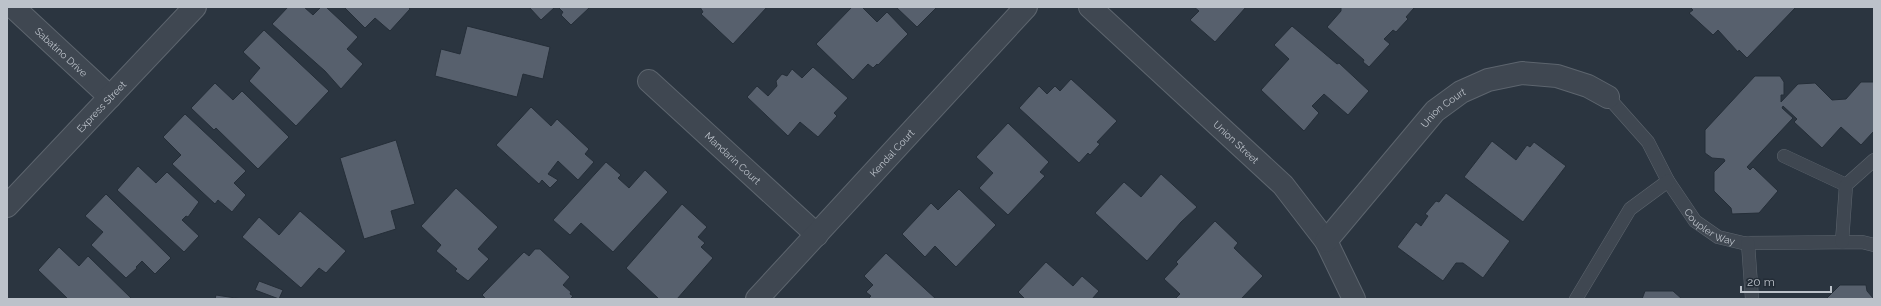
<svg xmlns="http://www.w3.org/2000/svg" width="1881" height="306" font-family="Raleway,sans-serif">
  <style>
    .building { fill: #57606d; stroke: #252e38 }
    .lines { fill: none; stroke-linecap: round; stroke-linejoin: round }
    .lane-casing { stroke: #5d656e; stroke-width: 14 }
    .street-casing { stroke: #5d656e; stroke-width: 24 }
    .lane { stroke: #3f4751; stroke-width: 13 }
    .street { stroke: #3f4751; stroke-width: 22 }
    .labels { text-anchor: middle; stroke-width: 4; stroke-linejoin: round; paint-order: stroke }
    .street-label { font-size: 10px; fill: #bcc2ca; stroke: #232c36 }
  </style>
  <rect width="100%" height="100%" fill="#2b3540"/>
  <path class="building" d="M288,7H304L313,15L321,7H326L358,37L347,49L363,64L341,89L325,71L272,24Z
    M344,7H408L410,9L390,31L375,18L365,28Z
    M529,7H555L541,20Z
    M558,7H590L571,25L561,15L563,12Z
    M700,7H767L733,44L701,14L703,12Z
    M852,7H862L877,22L887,12L908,34L878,65L877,64L873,68L868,64L853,80L816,44Z
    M896,7H937L917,27Z
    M1194,7H1246L1215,42L1190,20L1199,11Z
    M1341,7H1413L1414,8L1406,17L1408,19L1396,32L1393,30L1384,39L1390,44L1369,67L1363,62L1364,60L1327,27L1341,11Z
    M1690,7H1796L1747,58L1739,50L1738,52L1718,30L1713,35L1689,13L1693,10Z
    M467,26L550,47L543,79L523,74L517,97L435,76L441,49L460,54Z
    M1292,26L1337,64L1339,63L1369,91L1348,115L1324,94L1312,106L1319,113L1304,131L1261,90L1289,59L1274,45Z
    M264,30L329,91L296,126L249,81L260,68L243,52Z
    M813,67L848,98L834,113L837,116L818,137L800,122L788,136L747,97L757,86L768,96L777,86L776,81L782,74L787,76L792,69L802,78Z
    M1755,76H1780L1784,82V95H1781V102L1798,84L1815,83L1832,100L1846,99L1861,82H1874V131L1861,145L1841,127L1822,148L1794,122L1797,119L1783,106L1782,108L1793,118L1747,167L1750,170L1753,167L1778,191L1759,213L1732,214L1731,208L1714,191V172L1725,161L1724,159L1712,158L1705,153V130Z
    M1071,79L1117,121L1097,142L1100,144L1090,155L1088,153L1079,163L1019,108L1039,86L1047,94L1055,86L1060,91Z
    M215,83L233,100L242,91L289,137L258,169L216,128L214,130L191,108Z
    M531,107L551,126L557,119L589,149L585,154L594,162L578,180L558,161L548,174L558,180L550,188L542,180L539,184L496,145Z
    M185,114L246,171L234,183L246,195L232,212L218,200L215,204L172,164L181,155L163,137Z
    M1008,123L1049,162L1040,172L1045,176L1008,215L979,188L993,173L976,157Z
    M396,140L415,204L391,211L396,229L364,239L340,158Z
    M1492,141L1516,160L1527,145L1530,147L1534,142L1566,166L1523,222L1464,177Z
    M606,162L621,175L618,178L629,188L645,170L668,192L613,252L581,223L570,235L553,220Z
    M138,166L156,183L167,172L199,202L188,217L186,216L182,220L199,236L184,252L117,190Z
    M1161,174L1197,207L1181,222L1147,261L1095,213L1124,182L1141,197Z
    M456,188L498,227L478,249L489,259L468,281L455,271L457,269L436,251L441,245L421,226Z
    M959,189L996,225L956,267L935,246L925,257L902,234L931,203L938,210Z
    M1446,193L1510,241L1483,278L1463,263H1456L1443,281L1397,247L1416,222L1421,226L1428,216L1425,214L1436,201L1439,202Z
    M106,194L171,258L155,274L142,261L136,267L137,268L126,278L91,245L103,232L85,216Z
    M682,204L707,227L698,237L705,243L701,247L713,258L677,299H659L626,268Z
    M300,211L346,251L326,273L319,268L301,288L242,237L259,217L279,235Z
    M1215,221L1238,243L1234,248L1263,276L1241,299H1175L1180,294L1164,279L1178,264L1176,262Z
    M59,247L79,266L88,256L132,299H68L38,270Z
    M535,249H540L570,277L563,285L571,292L570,294L573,296L570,299H486L482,295L524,252L529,256Z
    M886,253L887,254L936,299H868L871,296L866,292L873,285L864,276Z
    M1046,262L1073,286L1082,276L1099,291L1092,299H1025L1018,292Z
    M259,281L283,290L279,299L255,290Z
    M1840,285H1866L1867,291L1874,299H1826Z
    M1645,291H1673L1682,299H1642Z
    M216,295L242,299H215Z"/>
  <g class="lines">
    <defs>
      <g id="lane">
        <path id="s1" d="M1608,97L1648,142L1668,181L1695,221L1718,237L1743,243L1862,242L1874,245"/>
        <path d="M1784,156L1846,185"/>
        <path d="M1842,242L1846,185L1874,160"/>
        <path d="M1748,243L1752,299"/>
        <path d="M1576,299L1630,209L1668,181"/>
      </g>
      <g id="street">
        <path id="s2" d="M13,7L110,97"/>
        <path id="s3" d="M1090,7L1283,185L1326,241L1354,299"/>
        <path id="s4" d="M649,81L817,235"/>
        <path id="s5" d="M7,206L195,7"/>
        <path id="s6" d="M1326,241L1435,111L1461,92L1488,80L1522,73L1557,76L1588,86L1608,97"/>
        <path id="s7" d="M757,299L1026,7"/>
      </g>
    </defs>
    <use href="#lane" class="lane-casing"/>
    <use href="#street" class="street-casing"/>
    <use href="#lane" class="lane"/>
    <use href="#street" class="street"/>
  </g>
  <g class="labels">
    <g class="street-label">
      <text dy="4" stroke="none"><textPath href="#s2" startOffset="66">Sabatino Drive</textPath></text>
      <text dy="4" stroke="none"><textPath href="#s5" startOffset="137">Express Street</textPath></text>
      <text dy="4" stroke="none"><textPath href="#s6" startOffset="178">Union Court</textPath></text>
      <text dy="4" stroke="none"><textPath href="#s3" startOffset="199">Union Street</textPath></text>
      <text dy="4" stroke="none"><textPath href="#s7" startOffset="199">Kendal Court</textPath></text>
      <text dy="4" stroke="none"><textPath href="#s4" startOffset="114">Mandarin Court</textPath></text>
      <text dy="4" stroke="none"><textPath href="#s1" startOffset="168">Coupler Way</textPath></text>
    </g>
  </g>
  <rect width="1881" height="306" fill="none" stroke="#bcc2ca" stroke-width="16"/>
  <path d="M1741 286v6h90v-6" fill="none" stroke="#bcc2ca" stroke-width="2"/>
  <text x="1747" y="286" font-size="12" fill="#bcc2ca" stroke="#232c36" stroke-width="3" paint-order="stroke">20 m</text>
</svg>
